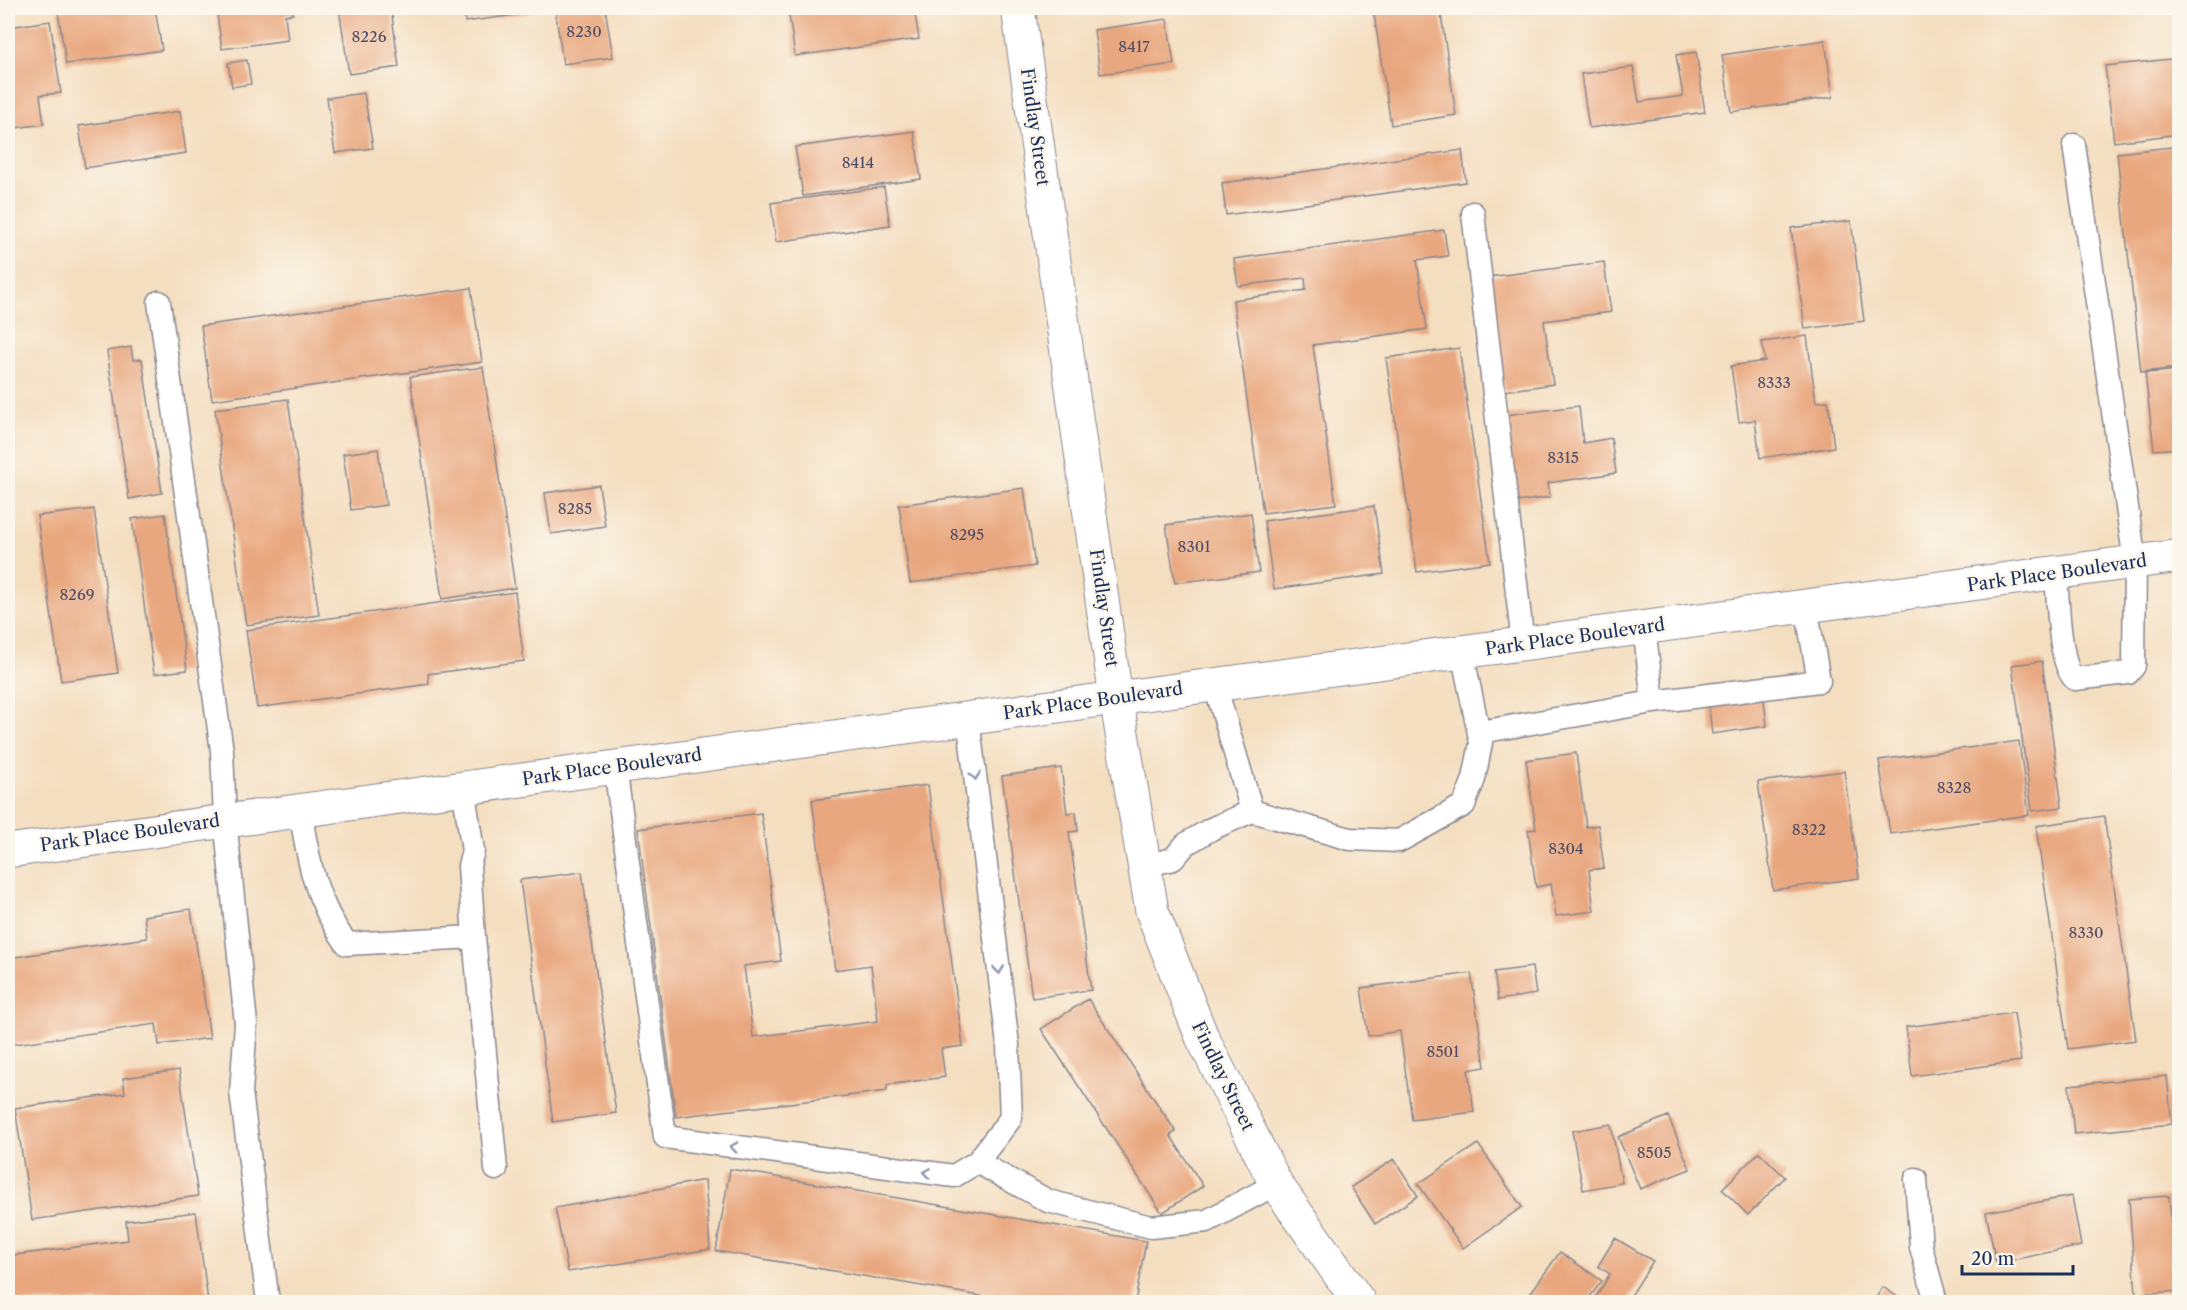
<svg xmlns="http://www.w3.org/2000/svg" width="2187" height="1310" font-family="'Libre Caslon Text',serif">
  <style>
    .building { fill: #e9a77f }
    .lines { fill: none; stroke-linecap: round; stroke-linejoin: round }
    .lane-casing { stroke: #88868f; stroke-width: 25 }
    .street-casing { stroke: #88868f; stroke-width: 35 }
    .secondary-casing { stroke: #88868f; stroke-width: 35 }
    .lane { stroke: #fff; stroke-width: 22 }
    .street { stroke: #fff; stroke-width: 33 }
    .secondary { stroke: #fff; stroke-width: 33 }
    .oneway { stroke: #8d97ae }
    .labels { text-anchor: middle; stroke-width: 5; stroke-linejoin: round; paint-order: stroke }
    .number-label { font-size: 15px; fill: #4e4d66 }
    .street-label { font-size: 18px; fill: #1b2f5e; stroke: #fbf7ec }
  </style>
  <rect width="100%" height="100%" fill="#fbf7ec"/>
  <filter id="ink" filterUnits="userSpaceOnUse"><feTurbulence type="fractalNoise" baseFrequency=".0167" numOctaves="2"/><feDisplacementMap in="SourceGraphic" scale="12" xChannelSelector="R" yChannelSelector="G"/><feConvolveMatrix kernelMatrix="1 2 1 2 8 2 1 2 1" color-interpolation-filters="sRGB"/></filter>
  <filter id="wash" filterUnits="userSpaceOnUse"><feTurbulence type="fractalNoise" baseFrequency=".008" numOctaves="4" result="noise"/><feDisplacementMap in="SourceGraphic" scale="24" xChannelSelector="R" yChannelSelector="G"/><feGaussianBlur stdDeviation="1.35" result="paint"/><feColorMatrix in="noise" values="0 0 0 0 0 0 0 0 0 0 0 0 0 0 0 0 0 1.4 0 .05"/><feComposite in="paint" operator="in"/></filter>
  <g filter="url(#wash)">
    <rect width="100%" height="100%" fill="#f4dec0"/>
    <g id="blocks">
      <path class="building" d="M84,8H155L162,50L66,64L58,11Z
        M216,8H292L293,14L285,15L288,40L222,49Z
        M339,8H391L399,67L349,74Z
        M463,8H529V13L465,22Z
        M555,8H605L613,57L563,64Z
        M788,8H914L919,39L795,56Z
        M1373,8H1440L1456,115L1391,125Z
        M1167,19L1174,64L1100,74L1094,30Z
        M50,21L61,93L40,95L44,124L8,129V27Z
        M1825,40L1833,97L1731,112L1722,55Z
        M1696,52L1705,112L1589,128L1581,74L1633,67L1639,102L1683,96L1676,55Z
        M2180,58V134L2114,142L2105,66Z
        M247,60L251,84L232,87L228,63Z
        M364,93L373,148L335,153L327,98Z
        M180,111L186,153L85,168L79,126Z
        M914,131L921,179L803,196L795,147Z
        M2180,146V368L2141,372L2117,153Z
        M1462,150L1466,182L1226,215L1222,183Z
        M884,187L890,225L776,242L771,203Z
        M1851,221L1864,321L1805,329L1791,228Z
        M1444,230L1448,256L1417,260L1427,329L1313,345L1336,504L1263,513L1233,300L1306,290L1305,278L1238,286L1234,259Z
        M1604,262L1611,312L1544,321L1553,384L1504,391L1488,277Z
        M471,288L482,362L212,400L201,326Z
        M1807,336L1816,402L1828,401L1834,447L1760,458L1755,420L1739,422L1731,366L1765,361L1762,342Z
        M131,347L133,360L142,359L162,493L129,499L107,351Z
        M1459,348L1490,562L1417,572L1386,358Z
        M483,367L515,588L442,599L410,377Z
        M2180,370V448L2154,450L2145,373Z
        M288,399L319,615L246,625L215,409Z
        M1579,406L1583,443L1611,438L1616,473L1548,483L1550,497L1517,502L1505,415Z
        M378,449L386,505L351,510L343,454Z
        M599,485L605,526L551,534L545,493Z
        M1024,488L1035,566L910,583L899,505Z
        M1374,506L1384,574L1274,589L1264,521Z
        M94,509L118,673L61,681L37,516Z
        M1251,513L1259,572L1175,583L1166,525Z
        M165,514L187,670L154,674L132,519Z
        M515,592L524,661L428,674L429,684L257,708L246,630Z
        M2042,661L2062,807L2032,811L2012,665Z
        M1763,693L1767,726L1712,734L1708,700Z
        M2019,741L2029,815L1890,834L1879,760Z
        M1576,753L1586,827L1598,825L1604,868L1589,870L1594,911L1556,916L1551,884L1536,887L1528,830L1536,829L1526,760Z
        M1061,768L1067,813L1076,812L1078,831L1069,832L1091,990L1032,998L1002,776Z
        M1844,771L1859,878L1773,890L1758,782Z
        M928,785L963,1046L941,1049L945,1077L887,1085V1091L676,1117L638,829L761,813L781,961L744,966L753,1037L878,1021L871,965L835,970L812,800Z
        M2104,816L2136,1040L2068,1049L2036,826Z
        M582,872L616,1113L553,1122L520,880Z
        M191,909L210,1038L159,1045L156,1024L8,1045V958L147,938L144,916Z
        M1532,967L1536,994L1498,1000L1494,972Z
        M1471,973L1485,1067L1468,1070L1474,1112L1412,1120L1400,1031L1368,1036L1361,988Z
        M1088,999L1176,1132L1170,1135L1203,1186L1162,1213L1041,1029Z
        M2014,1013L2021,1061L1912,1076L1906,1027Z
        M179,1070L198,1196L32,1220L15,1108L125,1093L123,1078Z
        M2167,1076L2172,1124L2074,1134L2069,1085Z
        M1668,1116L1690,1169L1640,1189L1618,1137Z
        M1611,1124L1622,1183L1583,1190L1572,1131Z
        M1478,1144L1522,1207L1463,1248L1418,1184Z
        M1759,1152L1785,1177L1748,1215L1722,1189Z
        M1394,1159L1418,1196L1375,1224L1351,1187Z
        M730,1169L1146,1241L1135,1302H1016L716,1251Z
        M705,1180L710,1249L568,1272L555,1208Z
        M2072,1196L2081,1246L1996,1263L1986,1212Z
        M2169,1196L2172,1231L2180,1230V1291L2136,1294L2129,1199Z
        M196,1212L208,1302H8V1256L128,1240L126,1221Z
        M1615,1238L1653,1261L1627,1302H1605L1596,1297L1610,1274L1598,1266Z
        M1560,1252L1602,1281L1586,1302H1524Z
        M1883,1287L1905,1302H1873Z"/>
    </g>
  </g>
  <g filter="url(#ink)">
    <use href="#blocks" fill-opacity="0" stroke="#88868f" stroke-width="1.5"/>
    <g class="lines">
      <defs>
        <path id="lane" d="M1473,213L1523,644
          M159,302L222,751L225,819L246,1024L241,1092L268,1302
          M2056,573C2058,595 2058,665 2075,679L2128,673L2134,666L2135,562L2074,145
          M1215,685L1252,811L1350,839L1399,841L1464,805L1474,779L1481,743L1462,652
          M1653,702L1819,681L1806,606
          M1480,732L1653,702L1644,627
          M615,766L665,1137L954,1176L977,1162L1011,1118L1008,1045L968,718
          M300,809C308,860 315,902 347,944L474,937L469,866L473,851L463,787
          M1144,866L1173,859L1186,844L1211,829L1252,811
          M474,937L496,1169
          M977,1162L1048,1201L1151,1227L1207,1221L1276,1184
          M1916,1179L1921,1247L1936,1302"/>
        <path id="street" d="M1018,8L1116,698L1152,911L1202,1037L1276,1184L1359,1302"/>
        <path id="secondary" d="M8,851L1116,698L2180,556"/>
      </defs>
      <use href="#lane" class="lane-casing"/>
      <use href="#street" class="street-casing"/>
      <use href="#secondary" class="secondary-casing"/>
      <use href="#lane" class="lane"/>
      <use href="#street" class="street"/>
      <use href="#secondary" class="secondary"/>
    </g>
    <defs><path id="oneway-chevron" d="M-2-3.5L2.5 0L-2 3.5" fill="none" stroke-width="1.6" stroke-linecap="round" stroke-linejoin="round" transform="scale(1.5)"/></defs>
    <g class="oneway">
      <use href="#oneway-chevron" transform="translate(975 776) rotate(83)"/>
      <use href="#oneway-chevron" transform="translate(999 970) rotate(83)"/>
      <use href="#oneway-chevron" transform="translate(734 1147) rotate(-172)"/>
      <use href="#oneway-chevron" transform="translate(927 1173) rotate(-172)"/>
    </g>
  </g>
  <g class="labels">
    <g class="number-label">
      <text x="584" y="37">8230</text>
      <text x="369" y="42">8226</text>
      <text x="1134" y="52">8417</text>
      <text x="858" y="168">8414</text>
      <text x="1774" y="388">8333</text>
      <text x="1563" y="463">8315</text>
      <text x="575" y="514">8285</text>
      <text x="967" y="540">8295</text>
      <text x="1194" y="552">8301</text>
      <text x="77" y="600">8269</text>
      <text x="1954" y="793">8328</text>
      <text x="1809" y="835">8322</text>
      <text x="1566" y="854">8304</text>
      <text x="2086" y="938">8330</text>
      <text x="1443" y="1057">8501</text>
      <text x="1654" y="1158">8505</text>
    </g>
    <g class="street-label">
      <text transform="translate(1035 127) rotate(82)" y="6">Findlay Street</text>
      <text transform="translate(2057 573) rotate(-8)" y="6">Park Place Boulevard</text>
      <text transform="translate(1104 608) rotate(82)" y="6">Findlay Street</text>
      <text transform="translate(1575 637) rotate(-8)" y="6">Park Place Boulevard</text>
      <text transform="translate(1093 701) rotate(-8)" y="6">Park Place Boulevard</text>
      <text transform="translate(612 767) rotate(-8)" y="6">Park Place Boulevard</text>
      <text transform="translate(130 833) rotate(-8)" y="6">Park Place Boulevard</text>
      <text transform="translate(1223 1076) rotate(64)" y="6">Findlay Street</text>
    </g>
  </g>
  <rect width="2187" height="1310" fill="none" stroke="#fbf7ec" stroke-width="30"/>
  <path d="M1962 1265v9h111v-9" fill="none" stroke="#1b2f5e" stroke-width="3"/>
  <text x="1971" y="1265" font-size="18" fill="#1b2f5e" stroke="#fbf7ec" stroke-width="4.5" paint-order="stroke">20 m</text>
</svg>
